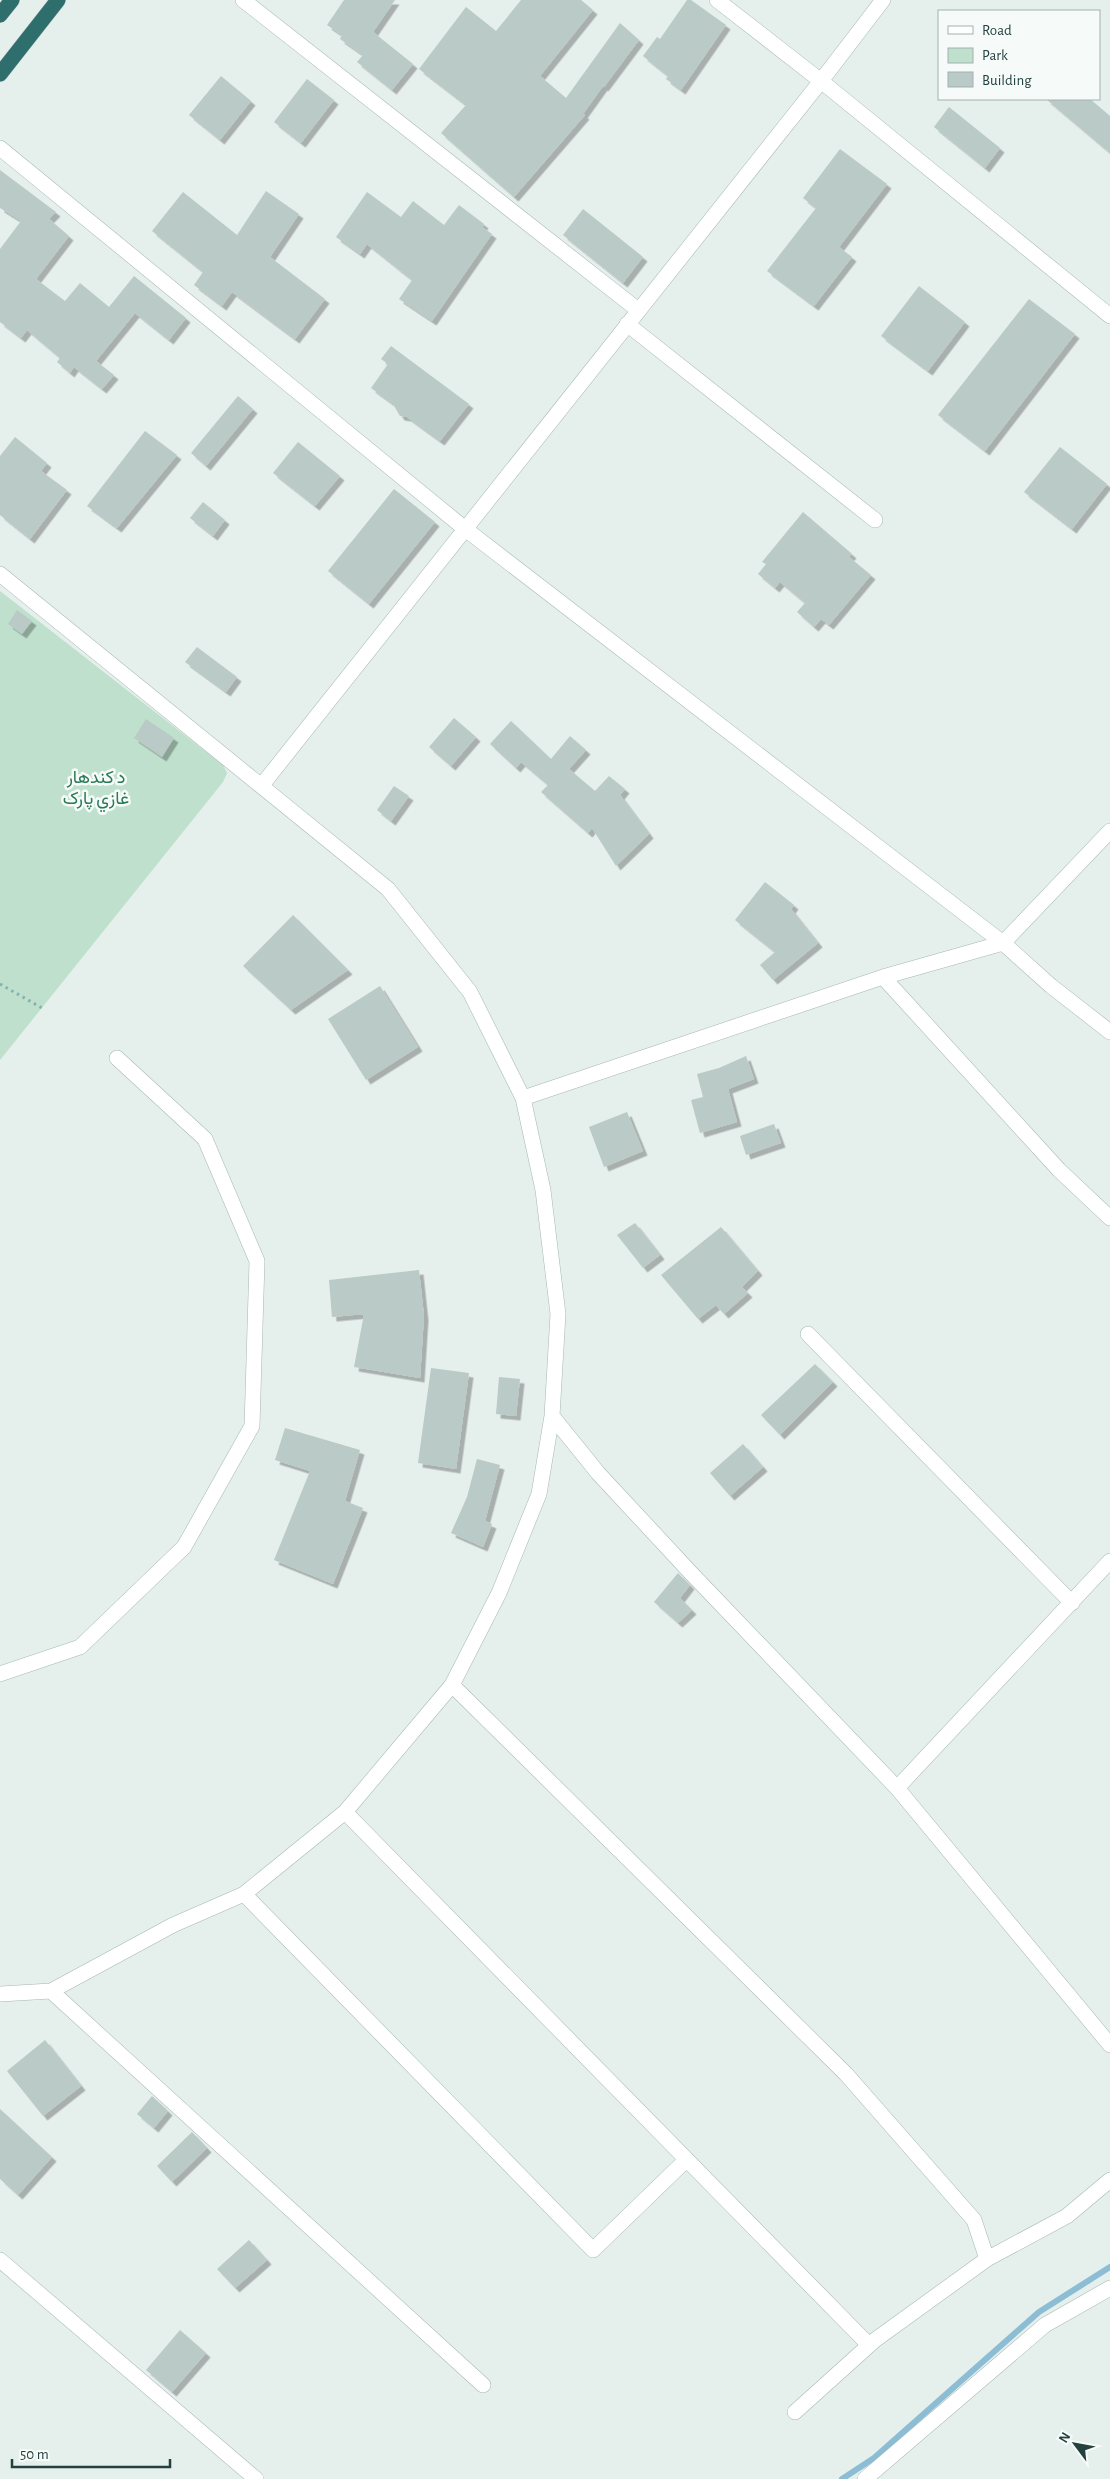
<svg xmlns="http://www.w3.org/2000/svg" width="1110" height="2479" font-family="'Alegreya Sans',Vazirmatn,sans-serif">
  <style>
    .green { fill: #bee0cd }
    .lines { fill: none; stroke-linecap: round; stroke-linejoin: round }
    .stream { stroke: #8cbdd5; stroke-width: 6 }
    .building { fill: #bacac6; filter: url(#shadow) }
    .minor-casing { stroke: #a7b8b5; stroke-width: 16 }
    .highway-casing { stroke: #c1cac9; stroke-width: 16 }
    .path { stroke: #85b3ad; stroke-width: 3; stroke-dasharray: 2.5 4; stroke-linecap: butt }
    .minor { stroke: #fff; stroke-width: 15 }
    .highway { stroke: #2e6f6d; stroke-width: 15 }
    .labels { text-anchor: middle; stroke-width: 5; stroke-linejoin: round; paint-order: stroke }
    .park-label { font-size: 18px; fill: #2c7a57; stroke: #f6fbf9 }
  </style>
  <defs>
    <filter id="shadow"><feDropShadow dx="4.5" dy="4.5" stdDeviation="0" flood-color="#0004"/></filter>
  </defs>
  <rect width="100%" height="100%" fill="#e5efec"/>
  <path class="green" d="M0,591L223,765L227,773L223,782L0,1060Z"/>
  <g class="lines">
    <path class="stream" d="M842,2479L874,2458L1039,2312L1110,2267"/>
  </g>
  <path class="building" d="M344,0H395L373,32L413,64L392,90L357,62L363,55L340,39L342,35L327,25Z
    M521,0H581L593,10L540,76L566,98L620,23L639,40L604,87L603,86L583,114L585,115L514,197L441,133L466,105L419,69L466,7L496,31Z
    M687,0H691L726,25L681,90L666,79L668,76L643,56L657,37L660,39Z
    M221,76L251,101L220,140L189,115Z
    M307,79L334,100L301,143L274,122Z
    M1046,99H1090L1110,116V153Z
    M949,107L1000,148L985,168L934,127Z
    M840,149L887,184L839,247L852,257L814,306L767,271L816,208L803,198Z
    M0,170L56,212L49,219L69,236L36,279L65,301L80,283L109,307L134,276L186,318L169,340L135,313L96,361L114,375L102,389L74,367L70,373L57,362L60,358L27,330L21,338L0,322V249L21,221L0,208Z
    M266,191L299,214L270,257L325,299L295,339L232,292L222,306L194,285L203,272L152,231L183,192L237,235Z
    M367,192L401,217L413,201L444,225L459,205L484,224L482,227L492,234L432,321L399,299L412,280L367,244L360,254L336,237Z
    M583,209L643,257L623,283L563,235Z
    M919,286L965,322L928,371L881,336Z
    M1029,299L1075,334L985,451L938,415Z
    M391,346L469,404L440,441L407,417L400,416L393,404L371,388L388,364L381,359Z
    M238,396L253,409L206,466L191,453Z
    M145,431L177,455L117,528L87,506Z
    M15,437L47,463L41,471L67,490L30,539L0,515V456Z
    M298,442L340,476L315,506L273,473Z
    M1060,447L1107,484L1072,529L1024,492Z
    M394,489L435,522L369,604L328,571Z
    M203,502L225,520L213,536L190,518Z
    M803,512L852,554L849,557L871,575L829,625L821,619L814,627L797,612L805,603L780,582L775,588L758,574L766,564L762,562Z
    M17,610L32,621L22,634L8,624Z
    M197,647L237,677L226,692L185,662Z
    M454,718L476,737L451,766L429,747Z
    M146,719L174,738L162,757L134,738Z
    M511,721L551,759L570,736L586,750L569,769L595,791L609,776L625,789L620,795L649,834L616,866L592,828L588,833L541,792L548,785L521,762L516,768L490,744Z
    M394,786L409,796L391,821L377,810Z
    M765,882L794,905L791,909L818,943L773,980L760,965L775,952L735,920Z
    M293,915L348,970L291,1010L243,966Z
    M380,986L418,1047L366,1080L328,1019Z
    M746,1056L754,1079L728,1089L737,1122L700,1133L691,1100L703,1097L697,1074L719,1068Z
    M627,1112L643,1151L604,1167L589,1127Z
    M774,1124L781,1143L746,1155L740,1136Z
    M635,1223L660,1255L643,1268L617,1235Z
    M721,1227L758,1271L742,1287L748,1293L724,1314L716,1305L698,1319L661,1275Z
    M419,1270L424,1316L420,1378L354,1367L364,1314L332,1317L329,1280Z
    M815,1364L833,1382L780,1435L761,1415Z
    M431,1368L469,1373L456,1469L418,1463Z
    M499,1377L520,1379L516,1416L496,1414Z
    M285,1428L360,1450L345,1501L363,1508L333,1584L274,1560L310,1471L275,1460Z
    M743,1444L763,1467L730,1496L710,1473Z
    M477,1459L500,1465L485,1521L492,1524L483,1547L451,1533L467,1497Z
    M678,1573L690,1585L680,1598L692,1610L678,1623L654,1602Z
    M45,2040L81,2086L43,2116L7,2071Z
    M152,2096L168,2111L154,2128L137,2114Z
    M0,2109L52,2157L18,2195L0,2179Z
    M192,2132L207,2148L172,2182L157,2166Z
    M249,2240L267,2260L235,2288L217,2269Z
    M180,2330L206,2353L172,2392L146,2370Z"/>
  <g class="lines">
    <defs>
      <path id="minor" d="M243,0L638,310
        M717,0L821,81L1110,316
        M0,148L464,528L1003,943L1051,986L1110,1032
        M627,324L875,520
        M0,574L388,889L470,992L523,1098L543,1190L558,1314L552,1416L539,1494L499,1593L452,1685L345,1812L244,1894L173,1925L51,1991L0,1994
        M262,785L821,81L883,0
        M883,977L1059,1170L1110,1218
        M523,1098L883,977L1003,943L1110,831
        M808,1334L1072,1603
        M552,1416L598,1473L690,1572L897,1788L1110,2045
        M0,1674L80,1647L184,1547L252,1426L257,1261L205,1139L117,1058
        M452,1685L846,2074L974,2220L987,2259
        M897,1788L1110,1561
        M345,1812L869,2345
        M244,1894L593,2250L686,2160
        M51,1991L483,2385
        M0,2260L256,2479
        M795,2412L875,2340L987,2259L1067,2216L1110,2180
        M865,2479L1045,2325L1110,2288"/>
      <path id="highway" d="M0,15L12,0
        M0,74L58,0"/>
    </defs>
    <use href="#minor" class="minor-casing"/>
    <use href="#highway" class="highway-casing"/>
    <path class="path" d="M0,984L42,1008"/>
    <use href="#minor" class="minor"/>
    <use href="#highway" class="highway"/>
  </g>
  <g class="labels">
    <g class="park-label">
      <text x="96" y="783">د کندهار<tspan x="96" dy="21">غازي پارک</tspan></text>
    </g>
  </g>
  <rect x="938" y="10" width="162" height="90" fill="#f6fbf9" stroke="#a2b1af"/>
  <rect x="948" y="26" width="25" height="8" fill="#ffffff" stroke="#a2b1af"/>
  <text x="982" y="35" font-size="15" fill="#23423f">Road</text>
  <rect x="948" y="48" width="25" height="15" fill="#bee0cd" stroke="#a2b1af"/>
  <text x="982" y="60" font-size="15" fill="#23423f">Park</text>
  <rect x="948" y="72" width="25" height="15" fill="#bacac6" stroke="#a2b1af"/>
  <text x="982" y="85" font-size="15" fill="#23423f">Building</text>
  <g transform="translate(1075 2444) rotate(302)" stroke="#f6fbf9" stroke-width="4" paint-order="stroke">
  <path d="M0-4L9 19L0 12L-9 19Z" fill="#23423f"/>
  <text y="-8" font-size="14" font-weight="bold" text-anchor="middle" fill="#23423f">N</text>
  </g>
  <path d="M12 2459v8h158v-8" fill="none" stroke="#23423f" stroke-width="2.5"/>
  <text x="20" y="2459" font-size="15" fill="#23423f" stroke="#f6fbf9" stroke-width="4" paint-order="stroke">50 m</text>
</svg>
